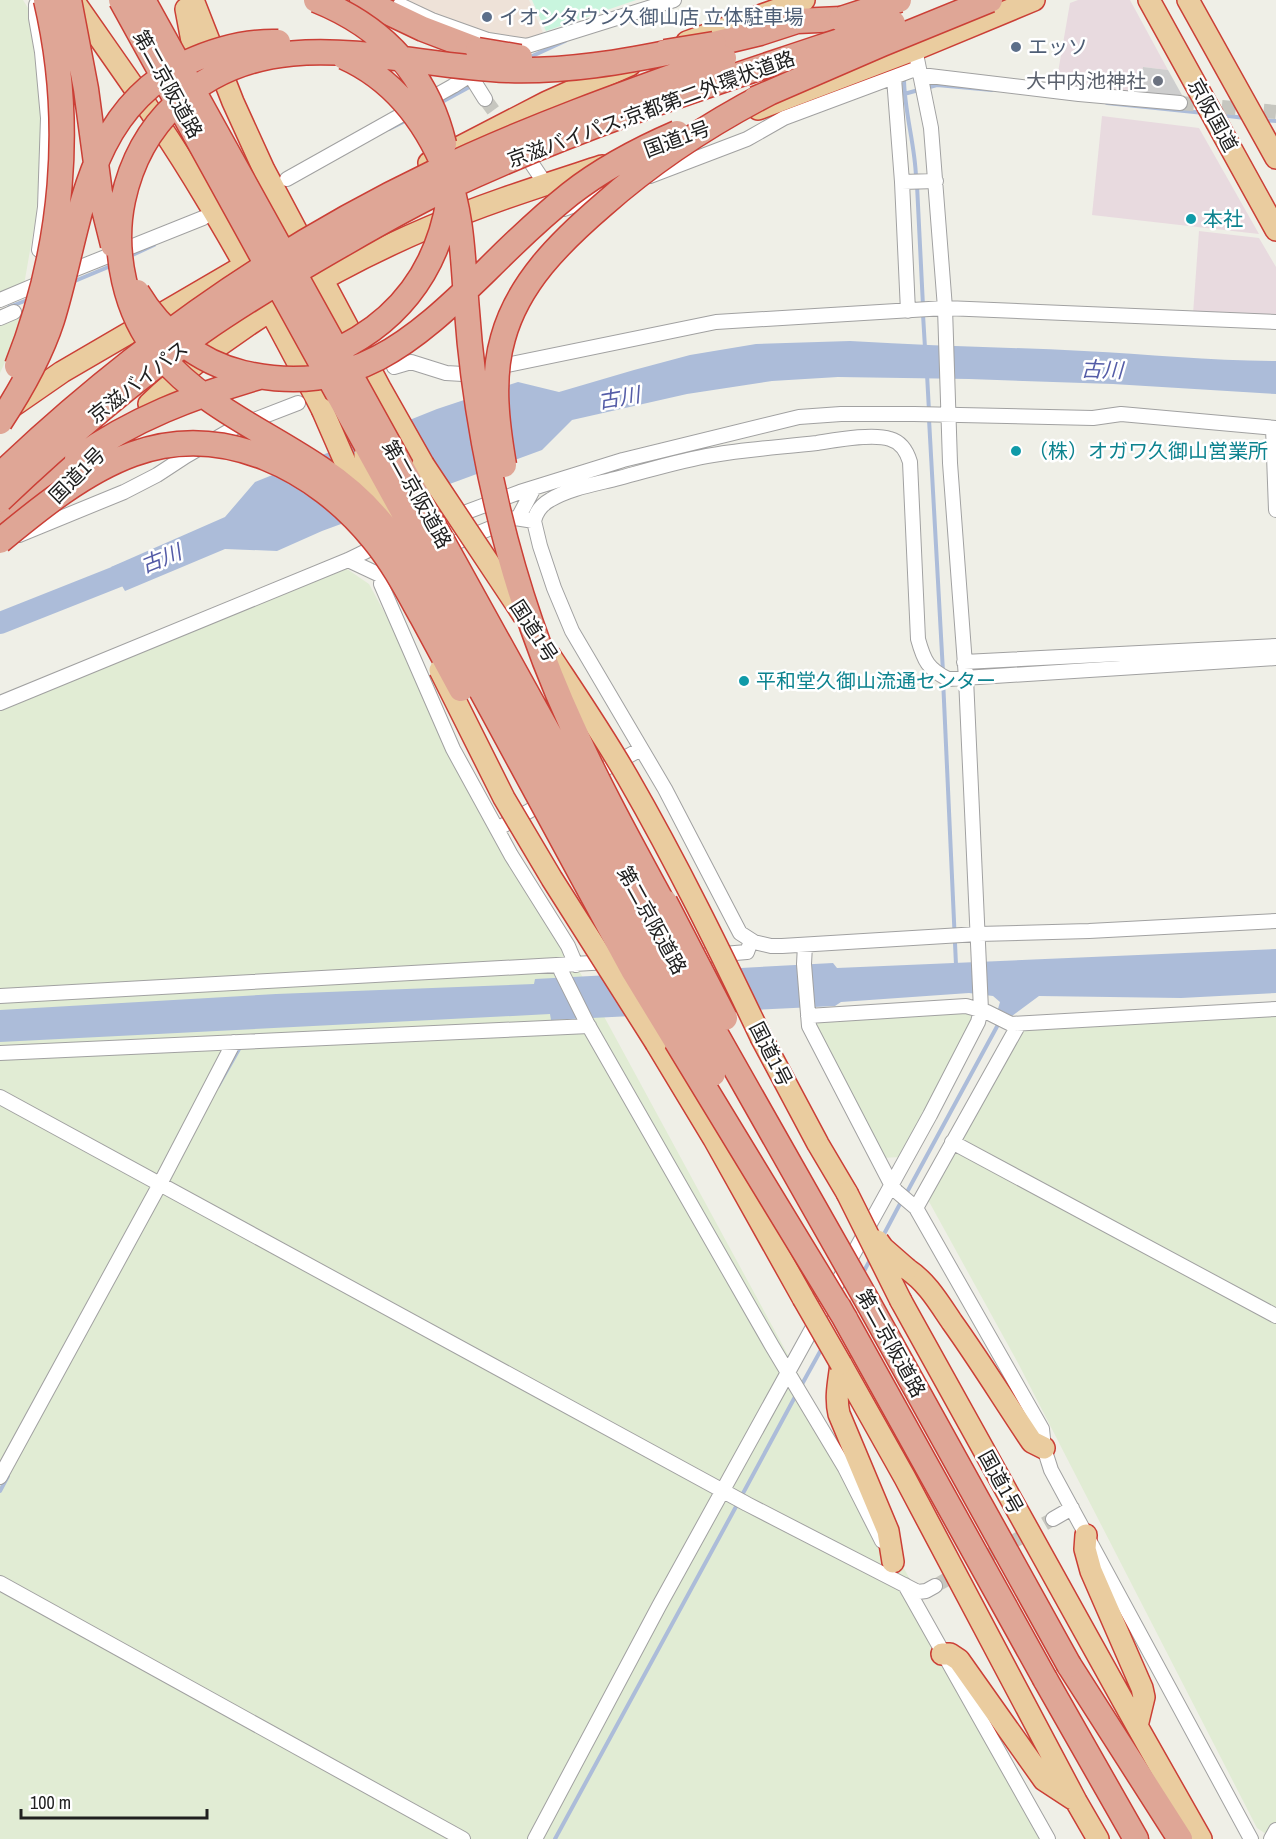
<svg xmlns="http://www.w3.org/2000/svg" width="1276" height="1839" font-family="'Archivo Narrow','Noto Sans JP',sans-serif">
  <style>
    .commercial { fill: #eee2d8 }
    .industrial { fill: #e8dadf }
    .religious { fill: #cecece }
    .farmland { fill: #e1ecd4 }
    .park { fill: #c9f5de }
    .water { fill: #acbcd9 }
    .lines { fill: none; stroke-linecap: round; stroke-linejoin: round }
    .stream { stroke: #acbcd9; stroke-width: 4 }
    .river { stroke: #acbcd9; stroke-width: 22 }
    .minor-tunnel { stroke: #c6c6bf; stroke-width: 14; stroke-dasharray: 14 7; stroke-linecap: butt }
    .minor-casing { stroke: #a1a1a1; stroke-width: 16 }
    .trunk-casing { stroke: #cb3f36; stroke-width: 24 }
    .motorway-casing { stroke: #cb3f36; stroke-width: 27 }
    .minor { stroke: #fff; stroke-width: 14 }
    .trunk { stroke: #eacc9f; stroke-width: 21 }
    .motorway { stroke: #dfa696; stroke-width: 24 }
    .trunk-bridge-casing { stroke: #cb3f36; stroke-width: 24; stroke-linecap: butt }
    .motorway-bridge-casing { stroke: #cb3f36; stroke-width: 27; stroke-linecap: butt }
    .trunk-bridge { stroke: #eacc9f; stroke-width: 21 }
    .motorway-bridge { stroke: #dfa696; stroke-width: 24 }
    .service-dot { fill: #5c6f8a; stroke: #fff; stroke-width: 2 }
    .worship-dot { fill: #6b7280; stroke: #fff; stroke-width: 2 }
    .culture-dot { fill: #0f9aa8; stroke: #fff; stroke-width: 2 }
    .labels { text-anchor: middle; stroke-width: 5; stroke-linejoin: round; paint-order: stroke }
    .service-label { font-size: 20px; fill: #4e5e75; stroke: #fff; text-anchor: start }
    .worship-label { font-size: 20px; fill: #5b616d; stroke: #fff; text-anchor: end }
    .street-label { font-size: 20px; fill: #202020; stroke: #fff }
    .culture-label { font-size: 20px; fill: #0d838f; stroke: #fff; text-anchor: start }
    .water-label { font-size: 21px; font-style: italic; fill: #545ca7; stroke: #fff }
  </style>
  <rect width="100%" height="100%" fill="#efefe7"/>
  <path class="commercial" d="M402,0H529L544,35L534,40L487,32L453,21Z"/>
  <path class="industrial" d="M1078,0H1130L1168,70L1143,67L1139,92L1056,84L1070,3Z
    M1102,116L1199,128L1259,234L1092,215Z
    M1199,231L1259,238L1276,267V317L1193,314Z"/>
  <path class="religious" d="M1143,67L1168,70L1182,95L1165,96L1139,92Z"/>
  <path class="farmland" d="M0,0H23L28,8L40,96L41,149L36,216L24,285L0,295Z
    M12,307L22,325L0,373V313Z
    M347,569L369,584L1051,1839H0V703L113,657Z
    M963,1009L974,1019L901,1157L881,1158L815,1028L821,1018Z
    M1276,1016V1313L957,1142L1021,1028Z
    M955,1146L1276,1322V1823L1269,1836L1257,1828L1018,1363L927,1198Z"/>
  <path class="park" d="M532,0H636L546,31Z"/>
  <path class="water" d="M850,341C928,346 1006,347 1084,351C1148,354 1212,361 1276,361V394L1113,384L969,379L838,377L772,381L687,394L572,420L542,450L322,531L277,551L225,549L125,591L111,567L225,517L255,482L437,409L518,382L559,392L634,370L690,355L756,344Z
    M1276,949V993L1181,998L1039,996L1012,1016L998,1009L1000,1002L993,996L969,993L841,1002L835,1006L551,1020L550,1014L0,1042V1010L276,994L534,984L535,979L833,963L837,968Z"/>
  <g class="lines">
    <path class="stream" d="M528,58L565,41
      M904,78C904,111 915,144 916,177
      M904,94L937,85L992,90
      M440,103L473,85
      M1107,103L1204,113
      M1220,115L1245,118
      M1262,120L1276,121
      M389,129L407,120
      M917,185L923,306
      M128,257L154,245
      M70,283L113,265
      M9,307L30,299
      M923,314L925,348
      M927,374L929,411
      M929,419L943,672
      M943,679L956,965
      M218,1086L239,1049
      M906,1194L1000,1021
      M883,1236L902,1200
      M862,1275L871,1258
      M801,1386L822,1348
      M0,1491L8,1476
      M741,1497L796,1395
      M555,1839L738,1503"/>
    <path class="river" d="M0,623L144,566"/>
    <path class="minor-tunnel" d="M485,99L507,129
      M1180,103L1276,112
      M935,1586L1053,1519"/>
    <defs>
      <path id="minor" d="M38,0L36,5V18L42,52L48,118L45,207L39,250
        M400,5L432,20L488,40L527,46L674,0
        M470,75L485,99
        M921,75L1079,94L1180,103
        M894,78L902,182L908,311
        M524,152L542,179
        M650,176L747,139L784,118L918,68
        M287,179L453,86L470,75L477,66
        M902,182L936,181
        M562,205L564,209L610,192
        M63,274L203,218
        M0,300L45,281
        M0,318L14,312
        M394,367L411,362L446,373L463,374L716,322L945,308L1276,322
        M1273,428L1276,510
        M518,518L534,488
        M534,521C536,512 541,505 550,500C570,488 596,484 619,478C650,470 681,460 713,455C747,449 783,447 817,443C836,440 873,433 890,439C901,442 907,452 910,462L918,639C924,661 928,669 948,679L1276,658
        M429,526L520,492L623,460L799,417L841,414H914L1093,418L1121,414L1276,428
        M19,535L124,492L157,475L186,456L236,427L298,403
        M440,549L515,518L534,521L540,546L554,588L572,631L665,789L740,933L754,942L771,946H782L978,934L1089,931L1276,921
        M348,560L382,576
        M400,566L388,571L382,576L381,584L453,749L511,855L568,946L576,965
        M964,662L1276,646
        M0,703L348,560L383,543
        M590,777L641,749
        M497,829L547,801
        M805,945L804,964L809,1026L891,1184L896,1191L916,1208L1042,1429L1044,1448L1051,1470L1251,1839
        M688,957L747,952L751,941
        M561,965V971L587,1023L772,1346L845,1468L882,1541
        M0,996L609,962
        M808,1016L966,1006L987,1012L1011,1024L1276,1009
        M0,1053L589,1026
        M0,1097L747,1504L918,1592L926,1591L935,1586
        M952,1142L1276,1316
        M916,1208L1019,1024
        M0,1477L160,1184L234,1042
        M1053,1519L1072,1508
        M0,1583L463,1839
        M905,1585L1048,1839
        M535,1839L659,1606L930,1115L978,1022L981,1010L966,678L950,463L945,308L931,128L914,44
        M1271,1839L1276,1830"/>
      <path id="trunk" d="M73,0C118,65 165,129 205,197C247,266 285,337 322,409
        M193,0L233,102L264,170L380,388L423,464
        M1149,0L1276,230
        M1188,0L1276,158
        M186,9L198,73
        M687,42L804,0
        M758,109L916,49L1034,0
        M429,163L547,102L630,65
        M149,404C227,330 331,269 430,227C486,203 544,185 602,166
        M10,408L62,372L273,249
        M762,1039L818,1144L847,1193
        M656,1043L714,1139L803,1298
        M907,1269C927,1282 939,1303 952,1322C980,1361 1005,1402 1032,1442L1044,1448
        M901,1301L1137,1726L1201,1839
        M841,1364L905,1478L1076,1801L1098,1839
        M841,1364C839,1381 835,1397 839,1414L888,1531L893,1562
        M1086,1535L1085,1549L1091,1571L1142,1688L1144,1697L1137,1726
        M942,1654H950L959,1660L1044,1780L1073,1799"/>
      <path id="motorway" d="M362,0L423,29L478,50
        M714,44L760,33L797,21L841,19
        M0,529L52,478L77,459
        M1069,1665L1180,1839
        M1045,1679L1136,1839"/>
    </defs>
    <use href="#minor" class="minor-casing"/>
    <use href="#trunk" class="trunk-casing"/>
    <use href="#motorway" class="motorway-casing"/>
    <use href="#minor" class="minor"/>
    <use href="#trunk" class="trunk"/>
    <use href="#motorway" class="motorway"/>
    <defs>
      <path id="trunk-bridge" d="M322,409L363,503
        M365,455L386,529
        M423,464L524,616
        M549,654C576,695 604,736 628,778C677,863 720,951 762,1039
        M440,670L504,798L552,879L656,1043
        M847,1193L901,1301
        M878,1241L883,1248L907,1269
        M803,1298L841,1364"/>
      <path id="motorway-bridge" d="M69,0L86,89L100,193L113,245
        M121,0L713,1074
        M143,0L691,990L869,1304L1069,1665
        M316,0C383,27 427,73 444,144
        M841,19L899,0
        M478,50L520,57
        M681,50C624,62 565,72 507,70C395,66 269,16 176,104C148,130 131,163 123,200C112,251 125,313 159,354C202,406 267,432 321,469C374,504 399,543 430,596L633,970L846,1320
        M665,52L714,44
        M344,57C393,79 426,122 446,171C463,214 463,265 467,311C470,355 476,399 484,443C502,541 531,637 573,728C602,793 637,855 671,918
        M755,99L882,44L990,0
        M137,292C161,332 198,362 243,373C352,398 413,342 486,271C513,244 540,218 570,194C602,169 640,149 677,133
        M324,356C394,327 437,274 449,199
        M17,366C63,250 75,122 46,0
        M0,422C21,390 40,357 52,320C82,224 83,114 186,63C214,50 247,41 278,42
        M77,459C132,419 194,396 259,377
        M504,465C497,424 491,379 503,338C518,283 560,242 603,205C655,159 707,125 769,93
        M0,475C127,354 274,249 433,173C527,128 625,93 724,58
        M0,500C63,440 130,383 201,332C247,300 296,271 345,243C378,224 411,205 445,189C589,121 742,74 893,23
        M0,541C40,508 84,472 133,454C223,421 317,469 374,540C393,563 407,590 422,617C435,641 448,665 461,689
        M665,902L725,1018
        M838,1306L1045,1679"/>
    </defs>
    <use href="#trunk-bridge" class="trunk-bridge-casing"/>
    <use href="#motorway-bridge" class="motorway-bridge-casing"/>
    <use href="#trunk-bridge" class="trunk-bridge"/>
    <use href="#motorway-bridge" class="motorway-bridge"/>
  </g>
  <g class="service-dot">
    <circle cx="487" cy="17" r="6"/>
    <circle cx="1016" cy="47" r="6"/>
  </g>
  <circle class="worship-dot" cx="1158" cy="81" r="6"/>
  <g class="culture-dot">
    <circle cx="1191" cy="219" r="6"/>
    <circle cx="1016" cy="451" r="6"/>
    <circle cx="744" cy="681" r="6"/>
  </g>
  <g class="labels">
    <g class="service-label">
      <text x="499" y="24">イオンタウン久御山店 立体駐車場</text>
      <text x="1028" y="54">エッソ</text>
    </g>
    <g class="worship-label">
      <text x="1146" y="88">大中内池神社</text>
    </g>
    <g class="street-label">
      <text transform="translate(168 84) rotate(61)" y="7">第二京阪道路</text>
      <text transform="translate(651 109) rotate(-20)" y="7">京滋バイパス;京都第二外環状道路</text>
      <text transform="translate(1213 115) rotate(61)" y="7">京阪国道</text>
      <text transform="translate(677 139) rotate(-20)" y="7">国道1号</text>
      <text transform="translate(138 382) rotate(-38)" y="7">京滋バイパス</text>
      <text transform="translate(77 475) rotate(-45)" y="7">国道1号</text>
      <text transform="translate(417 494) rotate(61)" y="7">第二京阪道路</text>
      <text transform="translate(534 631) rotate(57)" y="7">国道1号</text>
      <text transform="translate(652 920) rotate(61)" y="7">第二京阪道路</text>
      <text transform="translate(771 1054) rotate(63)" y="7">国道1号</text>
      <text transform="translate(891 1343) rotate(61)" y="7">第二京阪道路</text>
      <text transform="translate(1001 1482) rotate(61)" y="7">国道1号</text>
    </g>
    <g class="culture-label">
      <text x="1203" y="226">本社</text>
      <text x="1028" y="458">（株）オガワ久御山営業所</text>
      <text x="756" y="688">平和堂久御山流通センター</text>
    </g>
    <g class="water-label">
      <text transform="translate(1102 370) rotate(2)" y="7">古川</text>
      <text transform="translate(619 398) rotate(-10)" y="7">古川</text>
      <text transform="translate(161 559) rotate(-22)" y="7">古川</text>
    </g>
  </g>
  <path d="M21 1809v9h186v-9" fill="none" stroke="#202020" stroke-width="3"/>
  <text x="30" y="1809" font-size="18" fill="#202020" stroke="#ffffff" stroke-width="4.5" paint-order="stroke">100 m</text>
</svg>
